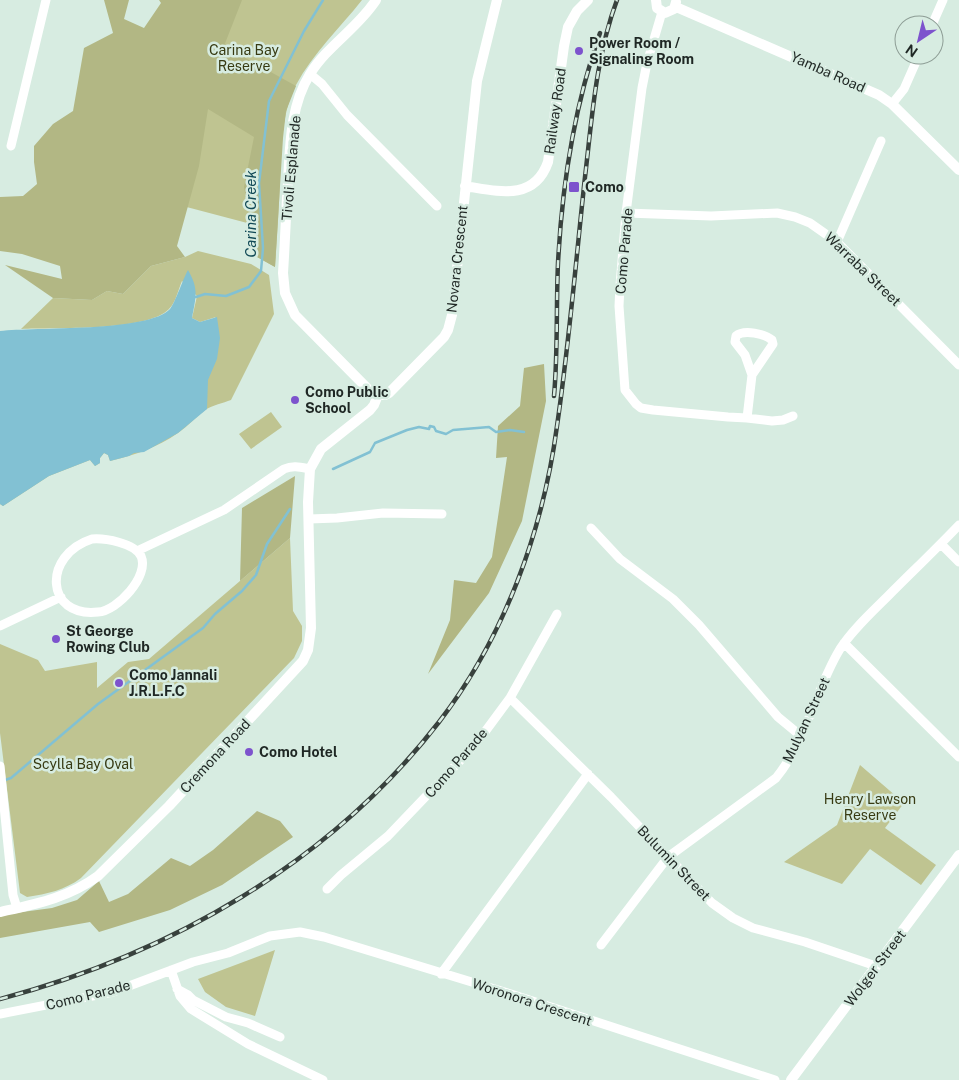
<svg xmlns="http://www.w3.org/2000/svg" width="959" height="1080" font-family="'Public Sans',sans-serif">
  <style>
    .green { fill: #bfc491 }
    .forest { fill: #b2b784 }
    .water { fill: #82c1d3 }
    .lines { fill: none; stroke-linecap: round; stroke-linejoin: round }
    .stream { stroke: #82c1d3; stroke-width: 2.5 }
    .minor { stroke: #fff; stroke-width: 9 }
    .tertiary { stroke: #fff; stroke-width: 10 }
    .rail-casing { stroke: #38413d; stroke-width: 4.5 }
    .rail { stroke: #d7ece1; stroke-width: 2.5; stroke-dasharray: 8; stroke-linecap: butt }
    .poi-dot { fill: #7d53cd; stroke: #d7ece1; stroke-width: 2 }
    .labels { text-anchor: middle; stroke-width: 5; stroke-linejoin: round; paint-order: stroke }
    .poi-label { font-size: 14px; font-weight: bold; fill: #1f2724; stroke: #d7ece1; text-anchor: start }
    .park-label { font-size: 14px; fill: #373a12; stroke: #d7ece1 }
    .street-label { font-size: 14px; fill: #1f2724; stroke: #d7ece1 }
    .water-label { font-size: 15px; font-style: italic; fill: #114956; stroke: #d7ece1 }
  </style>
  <rect width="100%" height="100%" fill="#d7ece1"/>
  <path class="green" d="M199,0H362C340,28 313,53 296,85C281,114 282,147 280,179C279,208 277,238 275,267L252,254L251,224L179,205Z
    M198,251L251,264L269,275L274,314L231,400C223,403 213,405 205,410C196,417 188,426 178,433C157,448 134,455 110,461L108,455L104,453L100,458V463L95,466L90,460L49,476L3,506L0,504L216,317L200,322L192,318L197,296L182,281C178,290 176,302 169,309C147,332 53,327 21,329L53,298L92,300L107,291L123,294L151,266L185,257Z
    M271,412L282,427L251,449L239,434Z
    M290,538L293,611L302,626V641L294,658L81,878C65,890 47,894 27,897L20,893L0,733V644L38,660L45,671L97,662V688L128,662L149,659Z
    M860,765L904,803L885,828L936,865L921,885L870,849L842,884L784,862L837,825Z
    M275,950L255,1016L226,1007L205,992L198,979Z"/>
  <path class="forest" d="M104,0H129L124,19L144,28L161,3L159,0H242L224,46L296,86L286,111L283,138L275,267L252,254L251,224L244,187L254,137L208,109L199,166L177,246L185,257L151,266L123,294L107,291L92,300L53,298L5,265L62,279L60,266L22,254L0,251V197L23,196L37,184L34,162V146L53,124L73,111L84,48L113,33Z
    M544,364L546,401L522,521L489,593L428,674L450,620L454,580L476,583L492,557L507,457L496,458L498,426L520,406L524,368Z
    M295,476L290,538L240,581L242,508Z
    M257,811L280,821L293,837L222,885L170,910L99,932L90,922L0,938V915L52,908L77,900L99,881L109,902L128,894L171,858L190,866L213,850Z"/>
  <path class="water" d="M188,270C199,289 196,297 192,318L200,322L217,317L220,338L217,359L208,380L207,409L178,433L144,452L134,453L129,456L110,461L108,455L104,453L100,458V463L95,466L90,460L49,476L3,506L0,504V331C35,327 149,332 170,309C175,303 183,279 188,270Z"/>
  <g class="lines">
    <path class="stream" d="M196,297L205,294L226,296L249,287L261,271L263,248L259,183L269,101L304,31L323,0
      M333,469L370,452L375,443L407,430L419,427L429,429L430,426L434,427L436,431L446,434L453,430L489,427L496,432L510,430L524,432
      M5,780L11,778L98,704L203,628L215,614L242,591L256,575L267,544L290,509"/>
    <path class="minor" d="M662,12L647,63L642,88L626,213L620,285L619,306L625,390L636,404L641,408L653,410L728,417L747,418L772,421L783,420L793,416
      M932,25L943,0
      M310,74L322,84L347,115L437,206
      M892,104L904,89L919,55
      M11,146L46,0
      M626,213L711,216L777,213L795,217L810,223L837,242L959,365
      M837,242L881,141
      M747,418L752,375L745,355L735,342L736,336C744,329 765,334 772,340L773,344L752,375
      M309,519L337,518L383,513L442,514
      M591,528L620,559L673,599L699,625L778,717L801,736
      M92,539C105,538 134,543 141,556C150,576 117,611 98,612C45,618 42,555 92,539Z
      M941,544L959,562
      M137,551L224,510L284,469C293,465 300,467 310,469
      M0,626L61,597
      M844,643L959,757
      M510,698L611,797L712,903L733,918L753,928L805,942L876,966
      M0,766L13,895L17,908
      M327,889L341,875L388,836L476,744L510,698L557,614
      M601,945L668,857L776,778C807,740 815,690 840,649C853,629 872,612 889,595C912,572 936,549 959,525
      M171,970L180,996L191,1009L248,1044L323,1080
      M441,974L588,774
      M177,989L188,995L193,1000L226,1017L248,1023L280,1037
      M0,1014L113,992L193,962L228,953L270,936L300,932L324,937L511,994L775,1080"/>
    <path class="tertiary" d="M376,0C358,28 327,46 310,74C290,106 290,146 288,182C286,212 285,243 283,273L285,293L295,315L368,389L378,395
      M656,0L657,8L665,13L674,9L676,2
      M676,7L879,95L892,104L959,170
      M465,186C497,191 534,202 548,162L564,46L568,27L577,11L588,0
      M0,912C36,904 68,898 98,876L169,806L303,661L308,650L311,628L308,502L310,469L321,449L370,410L374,405L378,395H385L389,393L444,337L448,330L452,315L477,81L497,0
      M791,1080L959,855"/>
    <defs>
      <path id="rail" d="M554,396C558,352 556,307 558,263C562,185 574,107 600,33
        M0,999C170,954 330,863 439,722C504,638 543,531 557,426C569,344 576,260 585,177C592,118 596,56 617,0"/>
    </defs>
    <use href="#rail" class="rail-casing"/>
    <use href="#rail" class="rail"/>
  </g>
  <g class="poi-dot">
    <circle cx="579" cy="51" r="5"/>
    <rect x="568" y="181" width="12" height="12" rx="2.5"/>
    <circle cx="295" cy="400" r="5"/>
    <circle cx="56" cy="639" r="5"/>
    <circle cx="119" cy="683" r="5"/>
    <circle cx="249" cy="752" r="5"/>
  </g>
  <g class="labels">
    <g class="poi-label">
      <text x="589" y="48">Power Room /<tspan x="589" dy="16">Signaling Room</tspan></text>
      <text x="585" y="192">Como</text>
      <text x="305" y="397">Como Public<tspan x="305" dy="16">School</tspan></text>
      <text x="66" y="636">St George<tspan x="66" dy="16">Rowing Club</tspan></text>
      <text x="129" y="680">Como Jannali<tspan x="129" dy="16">J.R.L.F.C</tspan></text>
      <text x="259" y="757">Como Hotel</text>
    </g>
    <g class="park-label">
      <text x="244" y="55">Carina Bay<tspan x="244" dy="16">Reserve</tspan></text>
      <text x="83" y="769">Scylla Bay Oval</text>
      <text x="870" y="804">Henry Lawson<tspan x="870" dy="16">Reserve</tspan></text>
    </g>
    <g class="street-label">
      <text transform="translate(828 72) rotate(24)" y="5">Yamba Road</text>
      <text transform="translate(555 111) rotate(-82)" y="5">Railway Road</text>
      <text transform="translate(291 168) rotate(-85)" y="5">Tivoli Esplanade</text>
      <text transform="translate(624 251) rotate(-85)" y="5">Como Parade</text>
      <text transform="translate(457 259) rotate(-84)" y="5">Novara Crescent</text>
      <text transform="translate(863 269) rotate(44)" y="5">Warraba Street</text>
      <text transform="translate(806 720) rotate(-65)" y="5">Mulyan Street</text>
      <text transform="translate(215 756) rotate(-47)" y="5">Cremona Road</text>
      <text transform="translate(456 763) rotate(-49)" y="5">Como Parade</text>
      <text transform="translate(674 863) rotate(46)" y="5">Bulumin Street</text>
      <text transform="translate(875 968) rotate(-53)" y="5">Wolger Street</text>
      <text transform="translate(88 995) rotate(-14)" y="5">Como Parade</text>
      <text transform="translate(532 1002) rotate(18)" y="5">Woronora Crescent</text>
    </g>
    <g class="water-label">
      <text transform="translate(251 214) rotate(-90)" y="5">Carina Creek</text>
    </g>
  </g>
  <g transform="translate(919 40) rotate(215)"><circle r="24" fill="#d7ece1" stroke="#8d9d95"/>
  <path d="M0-4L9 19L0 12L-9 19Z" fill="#7d53cd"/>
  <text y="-8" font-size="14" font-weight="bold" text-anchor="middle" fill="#1f2724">N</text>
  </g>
</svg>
